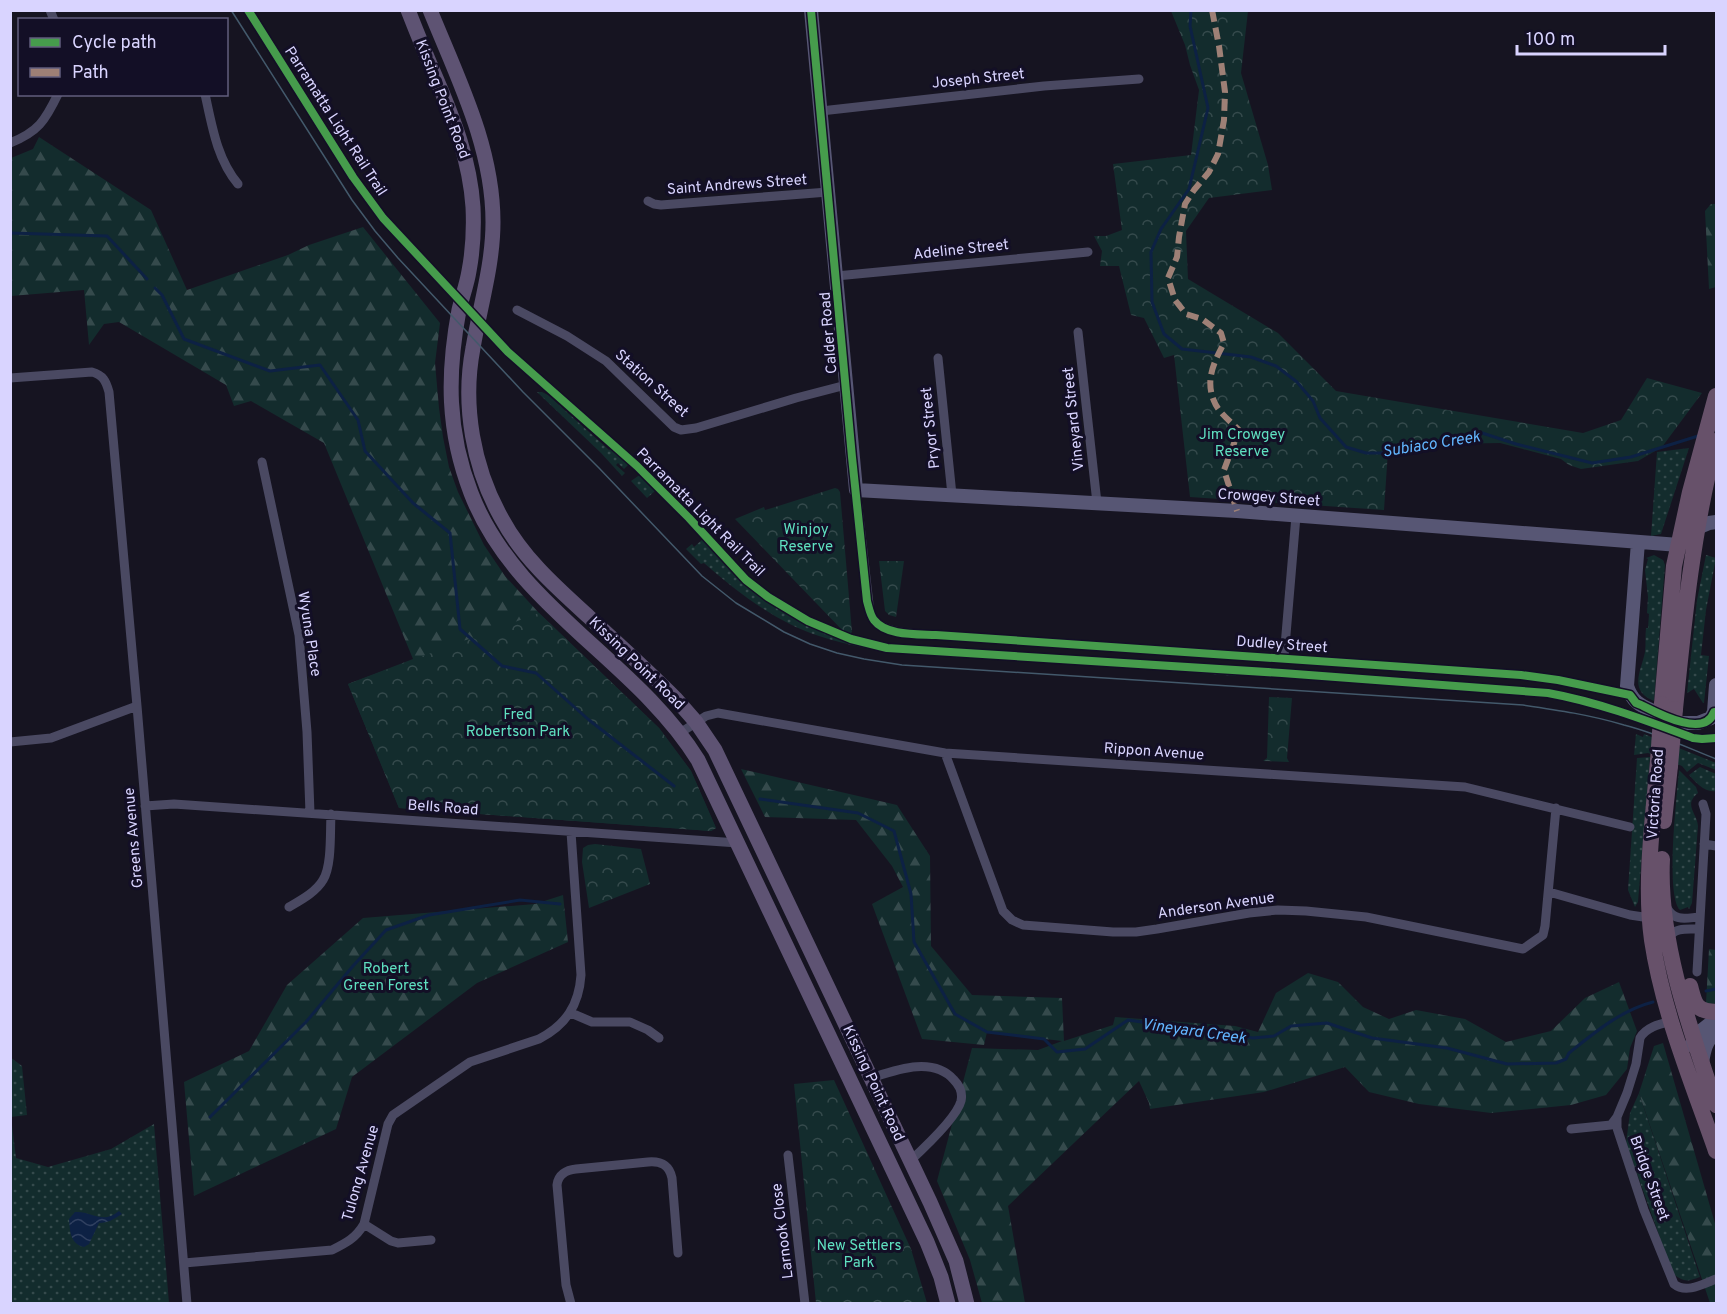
<svg xmlns="http://www.w3.org/2000/svg" width="1727" height="1314" font-family="Overpass,sans-serif">
  <style>
    .grass { fill: url(#grass-dots) }
    .forest { fill: url(#forest-firs) }
    .park { fill: url(#park-crowns) }
    .water { fill: url(#water-waves) }
    .lines { fill: none; stroke-linecap: round; stroke-linejoin: round }
    .stream { stroke: #0d2144; stroke-width: 3 }
    .street { stroke: #4a4962; stroke-width: 9 }
    .secondary { stroke: #575674; stroke-width: 14 }
    .primary { stroke: #5e5373; stroke-width: 15 }
    .highway { stroke: #67516a; stroke-width: 16 }
    .tram { stroke: #43596b; stroke-width: 1.5 }
    .highway-bridge { stroke: #67516a; stroke-width: 16 }
    .quiet { stroke: #9e8076; stroke-width: 6; stroke-dasharray: 12 6; stroke-linecap: butt }
    .cycleway-casing { stroke: #130f26; stroke-width: 11 }
    .cycleway { stroke: #469c4c; stroke-width: 8 }
    .labels { text-anchor: middle; stroke-width: 6; stroke-linejoin: round; paint-order: stroke }
    .street-label { font-size: 15px; fill: #d9d4ff; stroke: #130f26 }
    .park-label { font-size: 15px; fill: #5fe0c0; stroke: #130f26 }
    .water-label { font-size: 16px; font-style: italic; fill: #62b6ff; stroke: #130f26 }
  </style>
  <defs>
    <pattern id="grass-dots" width="8" height="8" patternUnits="userSpaceOnUse" patternTransform="scale(1.5)"><rect width="8" height="8" fill="#132c2d"/><path d="M2 2h.1M6 6h.1" fill="none" stroke="#354a4c" stroke-width="1.8" stroke-linecap="round"/></pattern>
    <pattern id="forest-firs" width="22" height="20" patternUnits="userSpaceOnUse" patternTransform="scale(1.5)"><rect width="22" height="20" fill="#132c2d"/><path d="M5 1l3.5 6h-7zM16 11l3.5 6h-7z" fill="#354a4c"/></pattern>
    <pattern id="park-crowns" width="20" height="18" patternUnits="userSpaceOnUse" patternTransform="scale(1.5)"><rect width="20" height="18" fill="#132c2d"/><path d="M2 6a3 3 0 1 1 6 0M12 15a3 3 0 1 1 6 0" fill="none" stroke="#354a4c"/></pattern>
    <pattern id="water-waves" width="16" height="10" patternUnits="userSpaceOnUse" patternTransform="scale(1.5)"><rect width="16" height="10" fill="#0d2144"/><path d="M0 5q4-4 8 0t8 0" fill="none" stroke="#304060"/></pattern>
  </defs>
  <rect width="100%" height="100%" fill="#161421"/>
  <path class="grass" d="M537,392H542L548,395L609,450L613,447L624,456V459L630,463L624,469L618,463L616,465L625,473L622,476L601,453Z
    M1689,448L1661,534L1651,536L1657,452Z
    M641,474L667,499L665,501L655,491L647,498L631,481Z
    M704,538C736,573 768,606 812,627C869,656 937,653 999,657C1069,661 1139,666 1208,671V673H1214V671L1236,673V676C1159,670 1081,665 1004,660C942,656 878,656 819,636C776,622 737,592 704,563L701,564L686,549L692,544L694,547Z
    M1654,555L1663,560L1665,565L1654,701C1628,690 1641,672 1645,652C1646,644 1645,636 1646,628H1648L1649,614L1647,613L1648,597L1645,570L1648,559L1646,558Z
    M1706,555L1716,558L1706,610L1701,655L1709,656L1704,703H1703L1694,689L1687,693L1697,600Z
    M1636,734L1643,737L1644,734L1716,763V770L1698,763L1687,772L1682,766L1648,753L1634,755Z
    M1650,757L1638,902L1635,907L1628,890L1637,758Z
    M1700,767L1716,774V791C1705,793 1696,783 1689,775Z
    M1679,770L1696,787L1698,793C1683,805 1697,813 1698,826L1692,903L1689,909L1688,907L1680,910C1665,895 1677,795 1679,770Z
    M10,1057L22,1066L27,1115L11,1117L16,1158L48,1167L111,1149L154,1124L169,1303H11Z
    M1639,1093L1700,1277C1686,1282 1685,1282 1673,1274L1626,1143L1630,1113Z"/>
  <path class="forest" d="M39,137L151,210L187,290L288,255L309,245L363,227L440,323L435,363L439,408L443,437L449,467L458,492L484,545L505,576L539,613L659,728L691,771L716,828L711,831L399,808L348,684L413,659L324,443L251,401L234,406L226,385L119,322L104,324L89,345L84,290L11,296V158L33,149Z
    M1711,204H1716V287L1709,289L1705,211Z
    M741,769L897,805L930,856L931,946L972,995L1062,998L1064,1041L1113,1025L1115,1017L1235,1026L1258,1032L1276,993L1308,973L1338,982L1363,1007L1389,1019L1416,1010L1465,1019L1506,1042L1551,1031L1585,998L1619,982L1637,1031L1630,1048L1627,1069L1606,1095L1571,1105L1491,1113L1419,1104L1369,1092L1345,1067L1264,1092L1150,1109L1149,1103L1139,1081L1008,1206L1025,1303H982L970,1260L937,1181L972,1048L1038,1050L1062,1041L987,1032L984,1045L922,1039L872,904L903,887L892,866L856,820L765,817Z
    M563,895L568,942L477,983L352,1077L336,1129L194,1196L184,1082L249,1051L287,985L363,918L535,904Z
    M1709,949L1716,950V1004L1706,1003Z
    M1663,1043L1716,1227V1303H1710L1639,1093L1654,1046Z"/>
  <path class="park" d="M1171,11H1248L1241,73L1268,165L1272,190L1209,198L1186,231L1188,279L1278,333L1336,391L1583,433L1621,420L1647,378L1702,393L1662,447L1638,461L1581,469L1569,465L1561,459L1500,443L1437,444L1388,451L1384,510L1190,497L1174,355L1164,358L1144,318L1131,315L1119,266H1100L1102,251L1094,236H1106L1122,230L1113,164L1191,155L1199,90L1190,65L1185,45Z
    M835,488L838,489L840,492L852,632L850,634L844,632L735,519L764,507L765,510L772,508Z
    M879,561H904L896,617L889,615L885,611Z
    M539,613L659,728L691,771L716,828L711,831L399,808L348,684Z
    M1269,697L1292,698L1287,758L1289,762L1263,761L1267,758Z
    M595,844L641,849L650,884L589,908L582,862L583,848L588,845Z
    M834,1080L911,1249L927,1303H816L794,1084Z"/>
  <path class="water" d="M119,1211L122,1214C114,1219 108,1223 99,1223L89,1244L84,1247C70,1244 70,1231 69,1219L75,1212C93,1211 102,1225 119,1211Z"/>
  <g class="lines">
    <path class="stream" d="M1191,10L1190,26L1208,108L1189,189L1161,229L1151,252L1152,302L1164,334L1182,349L1251,357L1276,366L1297,382L1313,401L1320,418L1346,447L1366,453H1381L1479,432L1516,444L1592,463L1631,457L1698,436
      M10,233L107,236L147,279
      M155,288L162,295L184,339L270,371L320,365L358,420L365,451L413,503L450,533L460,629L502,666L536,673L589,720L674,786
      M760,799L858,813L894,831L911,894L914,942L955,1014L987,1032L1044,1039L1057,1052L1085,1049L1128,1020L1253,1038L1274,1036L1291,1026L1327,1023L1372,1038L1447,1048L1507,1064L1556,1063L1566,1059L1569,1053C1594,1033 1621,1010 1653,1002
      M1706,991L1716,989
      M210,1117L306,1022L353,966L386,930L429,915L520,900L560,904"/>
    <path class="street" d="M50,10L54,20
      M205,94C212,126 217,159 238,184
      M821,111L1044,86L1139,79
      M10,143C38,132 45,121 58,94
      M648,201L654,204L661,205L828,192
      M836,276L1088,252
      M517,310L567,336L606,361L674,427L681,430L696,428L796,398L846,385
      M1078,332L1097,503
      M938,358L952,495
      M10,378L92,372C103,375 106,381 109,392L137,706L187,1304
      M262,462L299,635L307,732L310,813
      M856,490L870,613C871,615 873,619 875,621C886,634 919,634 936,635L1521,675L1558,680L1630,695
      M1284,658L1296,516
      M680,733L706,716L718,713L945,753L1465,787L1630,827
      M10,742L51,738L137,706
      M945,753L1003,911L1012,920L1023,925L1113,932H1136L1157,929L1249,913L1278,910L1306,911L1366,917L1523,949L1543,935L1545,926L1556,808
      M145,806L174,804L738,843
      M1704,844L1716,846
      M1549,892L1630,915L1650,918
      M289,907C301,900 316,892 323,880C332,866 330,832 331,814
      M1667,908C1675,922 1686,918 1699,917
      M1669,938C1674,927 1688,929 1699,929
      M1697,972L1706,814L1703,804
      M571,1013L592,1022H630L648,1030L659,1038
      M1672,1021C1660,1024 1646,1027 1640,1038L1636,1064L1627,1093L1617,1117V1128L1644,1210L1674,1284C1686,1294 1703,1284 1716,1279
      M871,1078C896,1070 933,1056 954,1080C960,1086 963,1092 961,1101C957,1117 923,1149 910,1161
      M1571,1129L1611,1125L1617,1117
      M788,1155L805,1304
      M364,1224L391,1241L398,1243L431,1240
      M184,1263L332,1250C346,1243 356,1238 364,1224L388,1124L393,1115L470,1062L539,1039C566,1025 579,1005 581,975L571,832
      M571,1304L566,1285L557,1185C558,1175 566,1170 576,1169L648,1162C660,1161 669,1164 672,1178L678,1253"/>
    <path class="secondary" d="M811,10L856,490L1237,511L1679,545
      M1697,528L1709,523L1716,522
      M1638,542L1627,686C1632,701 1639,705 1653,711
      M1684,723H1698L1711,718L1714,712L1716,685
      M1691,1045L1702,1030L1716,1019
      M1702,1063C1704,1050 1706,1041 1716,1032"/>
    <path class="primary" d="M408,10C417,33 426,55 436,78C454,120 470,161 473,207C474,228 473,250 469,271C467,284 462,297 459,310C447,374 447,431 471,493C514,606 636,660 698,760L927,1242L941,1277L948,1304
      M430,10C458,79 493,147 493,222C493,265 480,306 473,348C462,405 473,468 502,519C523,558 556,587 589,617C618,644 647,670 675,698L696,722L715,750L930,1202L956,1261L967,1304"/>
    <path class="highway" d="M1662,704L1674,566L1690,492L1716,396
      M1675,709C1684,619 1693,529 1716,441
      M1658,761C1653,818 1644,884 1652,940C1663,1013 1692,1082 1716,1151
      M1664,821L1670,766
      M1662,859C1658,940 1690,1029 1716,1105
      M1690,986C1695,1004 1695,1011 1716,1012"/>
    <path class="tram" d="M231,10L352,200L375,231L398,258L523,392L599,468L702,576L736,603L784,632L810,644L837,653L864,659L902,665L1523,705C1557,710 1591,715 1624,725C1656,733 1686,747 1716,759"/>
    <path class="highway-bridge" d="M1658,761L1662,704
      M1670,766L1675,709"/>
    <path class="quiet" d="M1212,10L1219,46L1225,92L1224,120L1218,154L1209,172L1194,190L1185,204L1179,237L1177,257L1168,278L1175,300L1186,314L1202,319L1221,333L1224,343C1214,362 1205,380 1214,401C1218,412 1231,422 1239,430L1224,470L1237,511"/>
    <defs>
      <path id="cycleway" d="M248,10L353,177L383,218L508,352L637,466L689,518L746,580L768,597L808,621L851,639L887,648L1282,673L1548,693C1598,702 1645,720 1693,738L1702,739L1716,738
        M811,10L852,457L867,601C869,608 870,615 874,620C886,636 917,634 936,635L1521,675L1558,680L1630,695L1636,703L1641,705C1657,713 1705,739 1714,712H1716"/>
    </defs>
    <use href="#cycleway" class="cycleway-casing"/>
    <use href="#cycleway" class="cycleway"/>
  </g>
  <g class="labels">
    <g class="street-label">
      <text transform="translate(978 78) rotate(-6)" y="5">Joseph Street</text>
      <text transform="translate(443 99) rotate(69)" y="5">Kissing Point Road</text>
      <text transform="translate(336 121) rotate(57)" y="5">Parramatta Light Rail Trail</text>
      <text transform="translate(737 184) rotate(-4)" y="5">Saint Andrews Street</text>
      <text transform="translate(961 249) rotate(-6)" y="5">Adeline Street</text>
      <text transform="translate(828 333) rotate(-95)" y="5">Calder Road</text>
      <text transform="translate(652 383) rotate(42)" y="5">Station Street</text>
      <text transform="translate(1073 419) rotate(-96)" y="5">Vineyard Street</text>
      <text transform="translate(930 428) rotate(-96)" y="5">Pryor Street</text>
      <text transform="translate(1269 497) rotate(4)" y="5">Crowgey Street</text>
      <text transform="translate(701 512) rotate(45)" y="5">Parramatta Light Rail Trail</text>
      <text transform="translate(310 634) rotate(81)" y="5">Wyuna Place</text>
      <text transform="translate(1282 644) rotate(4)" y="5">Dudley Street</text>
      <text transform="translate(637 663) rotate(44)" y="5">Kissing Point Road</text>
      <text transform="translate(1154 751) rotate(4)" y="5">Rippon Avenue</text>
      <text transform="translate(1655 794) rotate(-86)" y="5">Victoria Road</text>
      <text transform="translate(443 807) rotate(4)" y="5">Bells Road</text>
      <text transform="translate(133 838) rotate(-95)" y="5">Greens Avenue</text>
      <text transform="translate(1216 905) rotate(-8)" y="5">Anderson Avenue</text>
      <text transform="translate(874 1083) rotate(65)" y="5">Kissing Point Road</text>
      <text transform="translate(360 1173) rotate(-74)" y="5">Tulong Avenue</text>
      <text transform="translate(1650 1178) rotate(70)" y="5">Bridge Street</text>
      <text transform="translate(782 1231) rotate(-97)" y="5">Larnook Close</text>
    </g>
    <g class="park-label">
      <text x="1242" y="439">Jim Crowgey<tspan x="1242" dy="17">Reserve</tspan></text>
      <text x="806" y="534">Winjoy<tspan x="806" dy="17">Reserve</tspan></text>
      <text x="518" y="719">Fred<tspan x="518" dy="17">Robertson Park</tspan></text>
      <text x="386" y="973">Robert<tspan x="386" dy="17">Green Forest</tspan></text>
      <text x="859" y="1250">New Settlers<tspan x="859" dy="17">Park</tspan></text>
    </g>
    <g class="water-label">
      <text transform="translate(1431 443) rotate(-9)" y="6">Subiaco Creek</text>
      <text transform="translate(1194 1030) rotate(8)" y="6">Vineyard Creek</text>
    </g>
  </g>
  <rect width="1727" height="1314" fill="none" stroke="#d9d4ff" stroke-width="24"/>
  <rect x="18" y="18" width="210" height="78" fill="#130f26" stroke="#625e7d" stroke-width="1.5"/>
  <rect x="30" y="38" width="30" height="9" fill="#469c4c" stroke="#625e7d" stroke-width="1.5"/>
  <text x="72" y="48" font-size="18" fill="#d9d4ff">Cycle path</text>
  <rect x="30" y="68" width="30" height="9" fill="#9e8076" stroke="#625e7d" stroke-width="1.5"/>
  <text x="72" y="78" font-size="18" fill="#d9d4ff">Path</text>
  <path d="M1517 45v9h148v-9" fill="none" stroke="#d9d4ff" stroke-width="3"/>
  <text x="1526" y="45" font-size="18" fill="#d9d4ff" stroke="#130f26" stroke-width="4.5" paint-order="stroke">100 m</text>
</svg>
